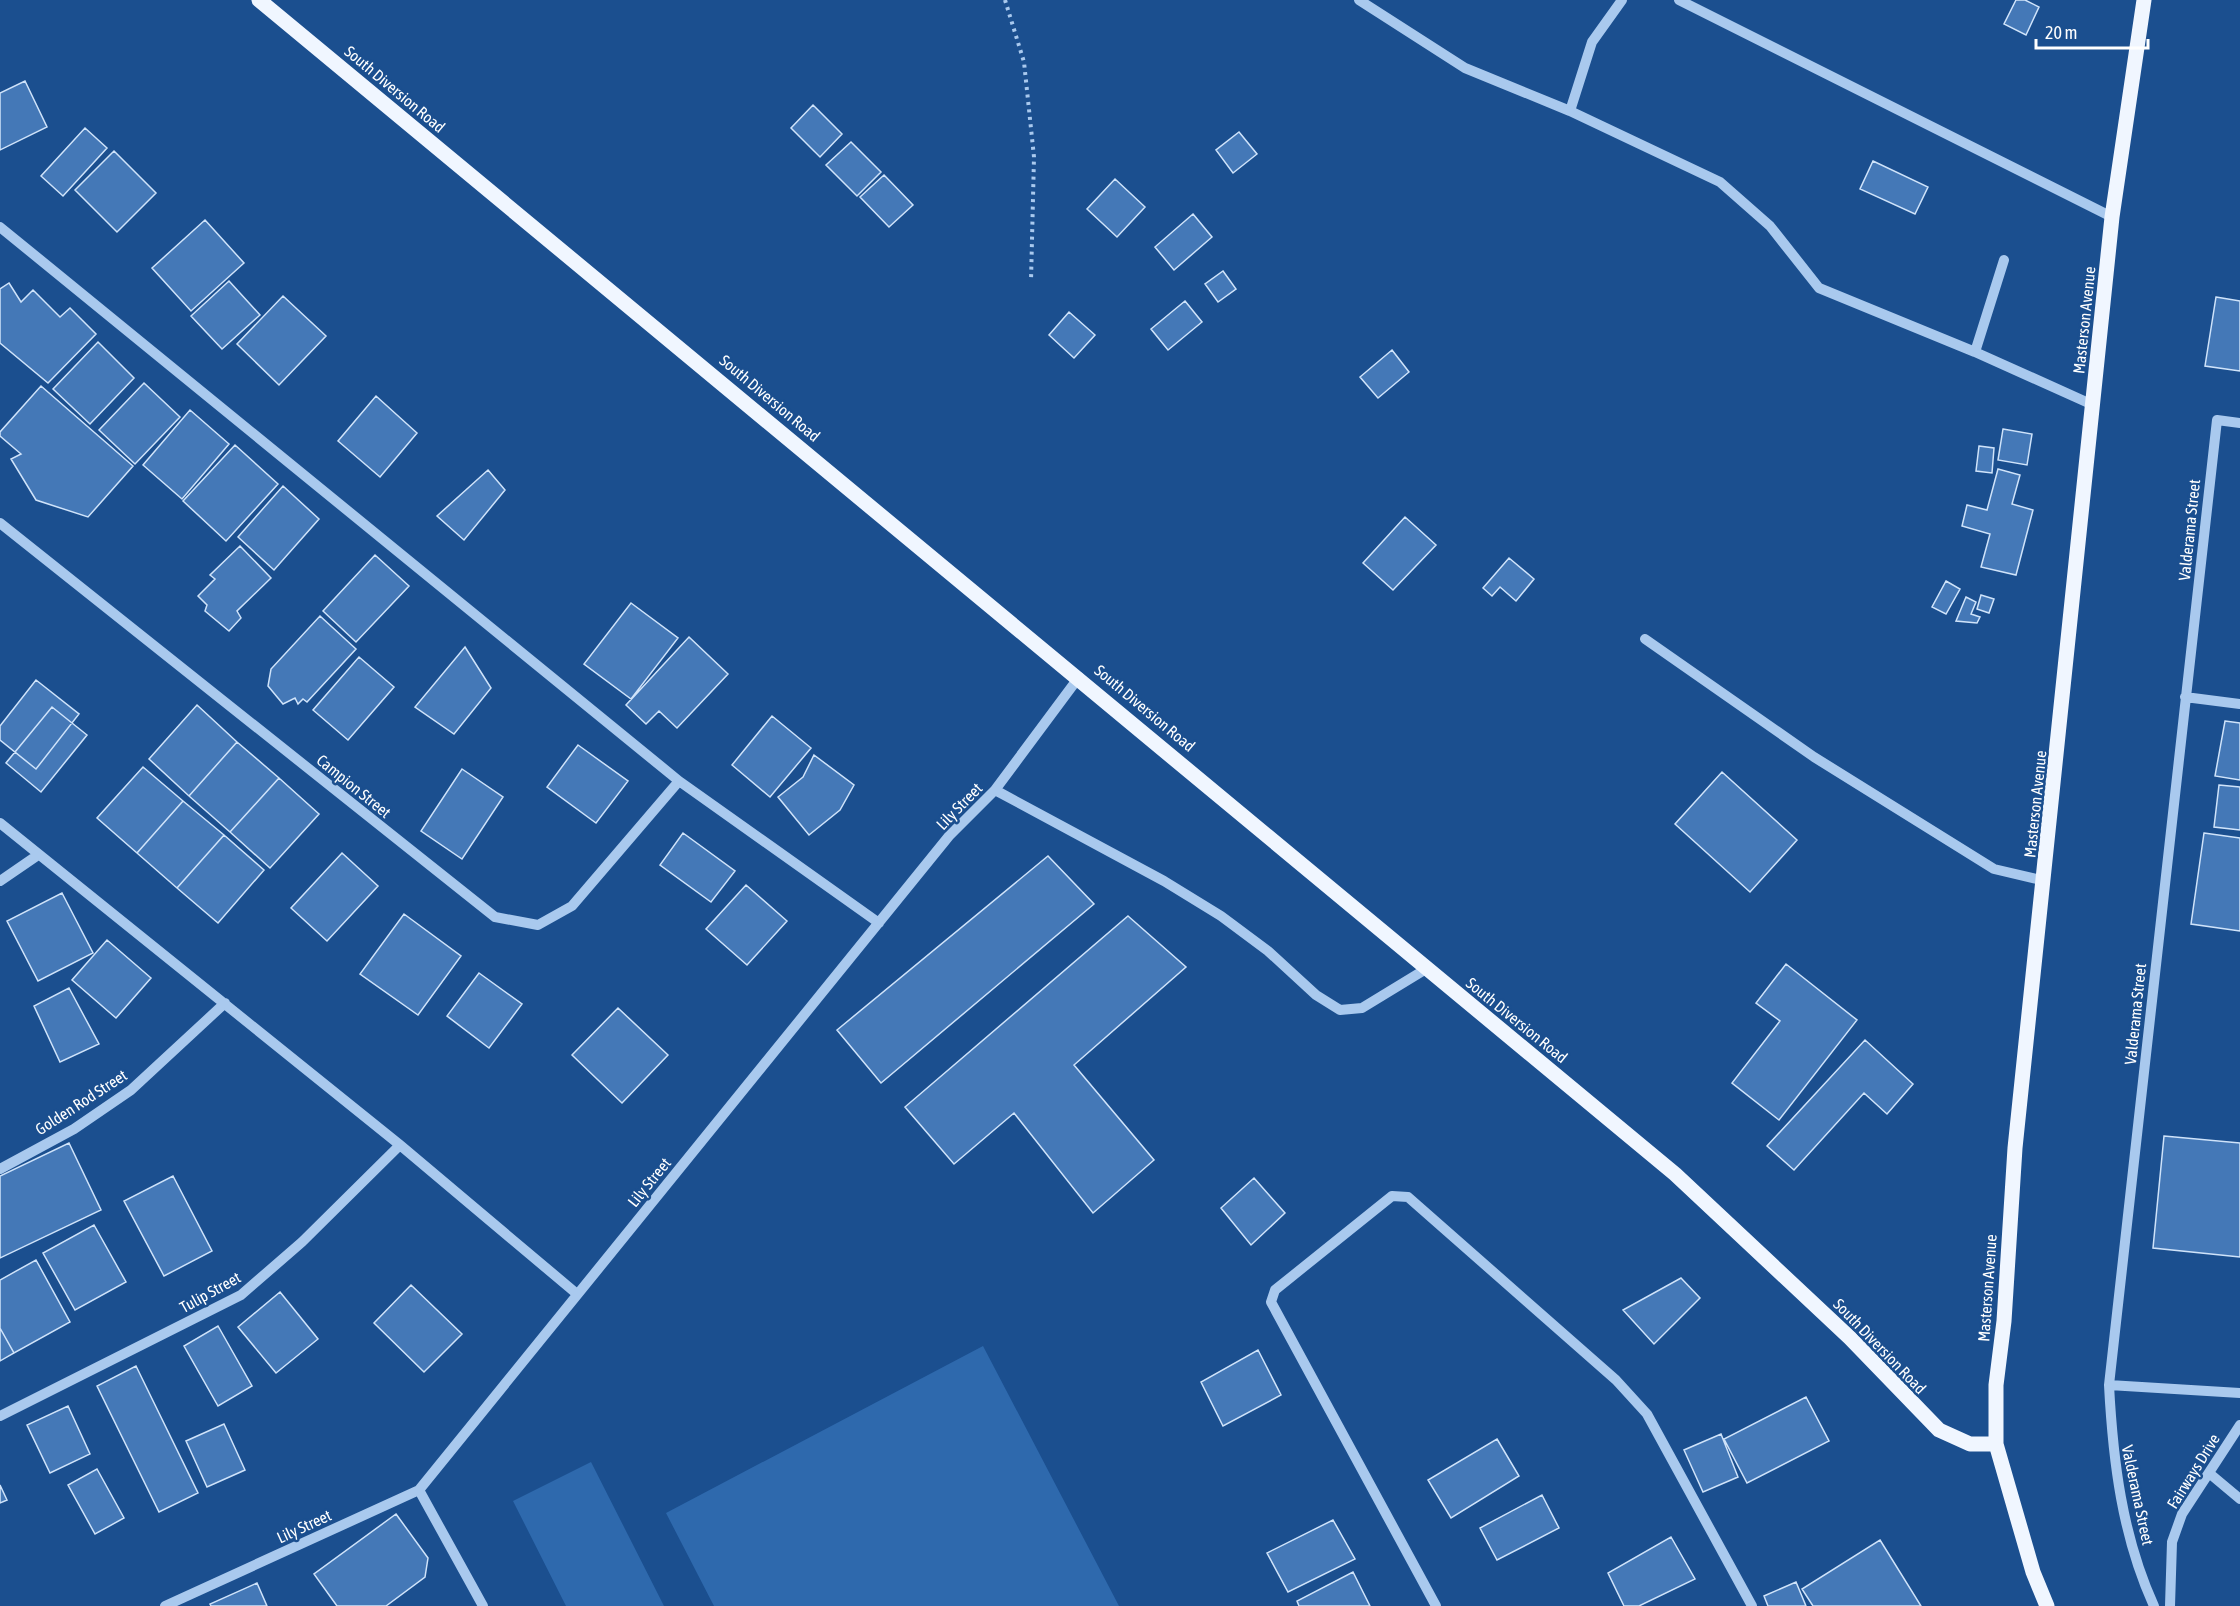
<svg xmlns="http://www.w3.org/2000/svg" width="2240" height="1606" font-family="'Asap Condensed',sans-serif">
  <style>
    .green { fill: #2e69ad }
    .building { fill: #4478b7; stroke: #cfe3fa; stroke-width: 1.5 }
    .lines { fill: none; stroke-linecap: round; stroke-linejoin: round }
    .path { stroke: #a9c9ee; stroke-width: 4; stroke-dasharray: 3 4.5; stroke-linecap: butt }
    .minor { stroke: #a9c9ee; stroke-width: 10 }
    .major { stroke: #f0f6ff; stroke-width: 15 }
    .labels { text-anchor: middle; stroke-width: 5; stroke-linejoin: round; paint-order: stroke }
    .street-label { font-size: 16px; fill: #fff; stroke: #1b4f8f }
  </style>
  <rect width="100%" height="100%" fill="#1b4f8f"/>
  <path class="green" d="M983,1346L1119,1606H714L666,1513Z
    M591,1462L664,1606H566L513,1501Z"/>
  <path class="building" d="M2016,0H2025L2039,7L2026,35L2004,24Z
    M25,81L47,127L0,150V93Z
    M813,105L842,134L820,157L791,128Z
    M85,128L107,148L63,196L41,176Z
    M1239,132L1257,154L1233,173L1216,150Z
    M851,142L881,172L857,196L826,165Z
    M114,151L156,193L117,232L75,190Z
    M1873,161L1928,187L1915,214L1860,189Z
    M884,175L913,205L889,227L860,197Z
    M1115,179L1145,207L1117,237L1087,209Z
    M1193,214L1212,237L1174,270L1155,247Z
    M205,220L244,263L191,311L152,268Z
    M1223,271L1236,289L1218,302L1205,284Z
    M229,281L260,315L222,349L191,316Z
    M9,283L21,302L33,290L60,317L70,308L96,334L48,383L0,343V289Z
    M283,296L326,336L279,385L237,344Z
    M2216,297L2240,301V371L2205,366Z
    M1185,301L1202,322L1168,350L1151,329Z
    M1069,312L1095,335L1074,358L1049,335Z
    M98,342L134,378L90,424L53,389Z
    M1392,350L1409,372L1378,398L1360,377Z
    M144,383L180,417L135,464L99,430Z
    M41,386L133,466L88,517L36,500L11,459L21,454L0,436V432Z
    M376,396L417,433L380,477L338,441Z
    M190,410L229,444L182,499L143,465Z
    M2003,429L2032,434L2027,465L1998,460Z
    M235,445L278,484L226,541L183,501Z
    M1979,446L1994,448L1992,473L1976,471Z
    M1998,469L2020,475L2012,504L2033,510L2016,575L1981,567L1990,534L1962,526L1967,505L1987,510Z
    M488,470L505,490L464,540L437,516Z
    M283,486L319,519L274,570L238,537Z
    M1405,517L1436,545L1393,590L1363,563Z
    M240,546L271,578L237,611L241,618L229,631L205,611L207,605L198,596L215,579L210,575Z
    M375,555L409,586L356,642L323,611Z
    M1509,558L1534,579L1516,601L1500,587L1492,596L1483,588Z
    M1946,581L1960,589L1946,614L1932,607Z
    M1981,595L1994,599L1989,613L1977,609Z
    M1966,597L1976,602L1971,614L1980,617L1977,623L1956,621Z
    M631,603L678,638L631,699L584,664Z
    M320,616L356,649L307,702L303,699L298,704L295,698L283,704L268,686L271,669Z
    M689,637L728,674L677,728L659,711L646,724L626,705Z
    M465,647L491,688L454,734L415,707Z
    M359,657L394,687L348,740L313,710Z
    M36,680L79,714L36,769L0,740V726Z
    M197,705L237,742L189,796L149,759Z
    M52,707L87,735L41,792L6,763Z
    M772,716L811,748L770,797L732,765Z
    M2225,721L2240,723V780L2215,776Z
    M237,742L279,778L230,832L189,796Z
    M578,745L628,781L596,823L547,787Z
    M814,755L854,785L840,810L809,835L778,797L803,777Z
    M143,767L183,801L137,853L97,818Z
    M462,769L503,797L462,859L421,831Z
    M1722,772L1797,840L1750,892L1675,824Z
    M279,778L319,814L270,868L230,832Z
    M2219,785L2240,787V830L2214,827Z
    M183,801L224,835L177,888L137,853Z
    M683,833L735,871L711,902L660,865Z
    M2204,833L2240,838V931L2191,924Z
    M224,835L264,870L218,923L177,888Z
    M342,853L378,886L327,941L291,908Z
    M1048,856L1094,904L881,1083L837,1030Z
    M746,885L787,921L747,965L706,929Z
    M62,893L93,953L38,981L7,921Z
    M404,914L461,956L418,1015L360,974Z
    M1128,916L1186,967L1074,1065L1154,1160L1093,1213L1014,1113L954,1164L905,1107Z
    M107,940L151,978L116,1018L72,980Z
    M1786,964L1857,1020L1779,1120L1732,1083L1780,1021L1756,1003Z
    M479,973L522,1004L489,1048L447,1016Z
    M69,988L99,1044L60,1062L34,1006Z
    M618,1008L668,1055L622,1103L572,1055Z
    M1865,1040L1913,1084L1887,1114L1864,1093L1794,1170L1767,1146Z
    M2164,1136L2240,1143V1257L2153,1248Z
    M69,1143L101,1210L0,1258V1176Z
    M173,1176L212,1251L164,1276L124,1201Z
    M1254,1178L1285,1213L1251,1245L1221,1208Z
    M94,1225L126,1282L75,1310L43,1253Z
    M36,1260L70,1322L14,1353L0,1328V1280Z
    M1681,1278L1700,1298L1654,1344L1623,1310Z
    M411,1285L462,1334L424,1372L374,1323Z
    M280,1292L318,1339L276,1373L238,1327Z
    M218,1326L252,1386L218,1406L184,1346Z
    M0,1328L14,1353L0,1361Z
    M1258,1350L1281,1395L1223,1426L1201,1382Z
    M136,1366L198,1493L159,1512L97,1386Z
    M1806,1397L1829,1441L1747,1483L1724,1439Z
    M68,1406L90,1454L50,1473L27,1425Z
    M224,1424L245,1470L207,1487L186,1441Z
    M1721,1434L1738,1477L1703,1492L1684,1450Z
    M1497,1439L1519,1476L1451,1518L1428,1480Z
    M97,1469L124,1518L95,1534L68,1485Z
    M0,1485L7,1500L0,1503Z
    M1542,1495L1559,1528L1497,1560L1480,1528Z
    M396,1514L428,1558L425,1577L386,1606H337L314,1574Z
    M1333,1520L1355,1559L1288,1592L1267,1553Z
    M1671,1537L1695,1579L1639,1606H1624L1608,1573Z
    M1880,1540L1921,1606H1813L1802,1589Z
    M1353,1572L1370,1606H1299L1297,1601Z
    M1796,1582L1806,1606H1768L1764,1596Z
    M257,1583L267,1606H211L210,1604Z"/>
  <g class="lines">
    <path class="path" d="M1005,0L1024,62L1034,157L1031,281"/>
    <path class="minor" d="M1359,0L1465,68L1570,111L1720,182L1770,226L1819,288L1975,352L2093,405
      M1679,0L2112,217
      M1570,111L1592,42L1622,0
      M0,227L679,781L879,923
      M1975,352L2004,260
      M0,523L495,917L538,925L572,906L679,781
      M1645,639L1814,757L1994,869L2045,881
      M2185,697L2240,704
      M995,790L1164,881L1221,916L1268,951L1316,995L1340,1010L1362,1008L1426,969
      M0,823L400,1145L577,1294
      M0,881L38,855
      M0,1169L74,1129L131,1090L225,1003
      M2109,1385L2240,1393
      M0,1416L241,1295L302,1242L400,1145
      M2209,1473L2240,1499
      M419,1490L483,1606
      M165,1606L419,1490L949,836L995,790L1079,677
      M1436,1606L1271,1302L1275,1290L1392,1196L1408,1197L1616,1380L1647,1414L1752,1606
      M2154,1606C2122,1536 2113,1461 2109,1385L2217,420L2240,423
      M2170,1606L2172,1542L2182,1514L2240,1425"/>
    <path class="major" d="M259,0L1675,1174L1850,1338L1939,1430L1970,1444H1996
      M2047,1606L2033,1572L1996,1444V1385L2004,1321L2015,1148L2112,217L2144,0"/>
  </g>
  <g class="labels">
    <g class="street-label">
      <text transform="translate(395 89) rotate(40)" y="6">South Diversion Road</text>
      <text transform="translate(2084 320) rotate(-84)" y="6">Masterson Avenue</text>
      <text transform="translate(770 398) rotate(40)" y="6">South Diversion Road</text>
      <text transform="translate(2189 530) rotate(-84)" y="6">Valderama Street</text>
      <text transform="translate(1145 708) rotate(40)" y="6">South Diversion Road</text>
      <text transform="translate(354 786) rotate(39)" y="6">Campion Street</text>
      <text transform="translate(2035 804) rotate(-84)" y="6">Masterson Avenue</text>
      <text transform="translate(959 806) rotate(-46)" y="6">Lily Street</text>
      <text transform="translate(2135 1014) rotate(-84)" y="6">Valderama Street</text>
      <text transform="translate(1517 1020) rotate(39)" y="6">South Diversion Road</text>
      <text transform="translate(81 1102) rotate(-33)" y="6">Golden Rod Street</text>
      <text transform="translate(649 1182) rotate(-51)" y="6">Lily Street</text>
      <text transform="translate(1987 1288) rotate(-86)" y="6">Masterson Avenue</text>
      <text transform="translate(210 1292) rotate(-29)" y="6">Tulip Street</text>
      <text transform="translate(1880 1346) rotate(46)" y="6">South Diversion Road</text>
      <text transform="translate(2193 1471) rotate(-58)" y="6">Fairways Drive</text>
      <text transform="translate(2138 1495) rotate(78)" y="6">Valderama Street</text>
      <text transform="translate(304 1526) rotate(-25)" y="6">Lily Street</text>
    </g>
  </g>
  <path d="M2036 39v9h112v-9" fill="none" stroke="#ffffff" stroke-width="3"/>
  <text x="2045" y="39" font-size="18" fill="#ffffff" stroke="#1b4f8f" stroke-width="4.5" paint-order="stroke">20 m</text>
</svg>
